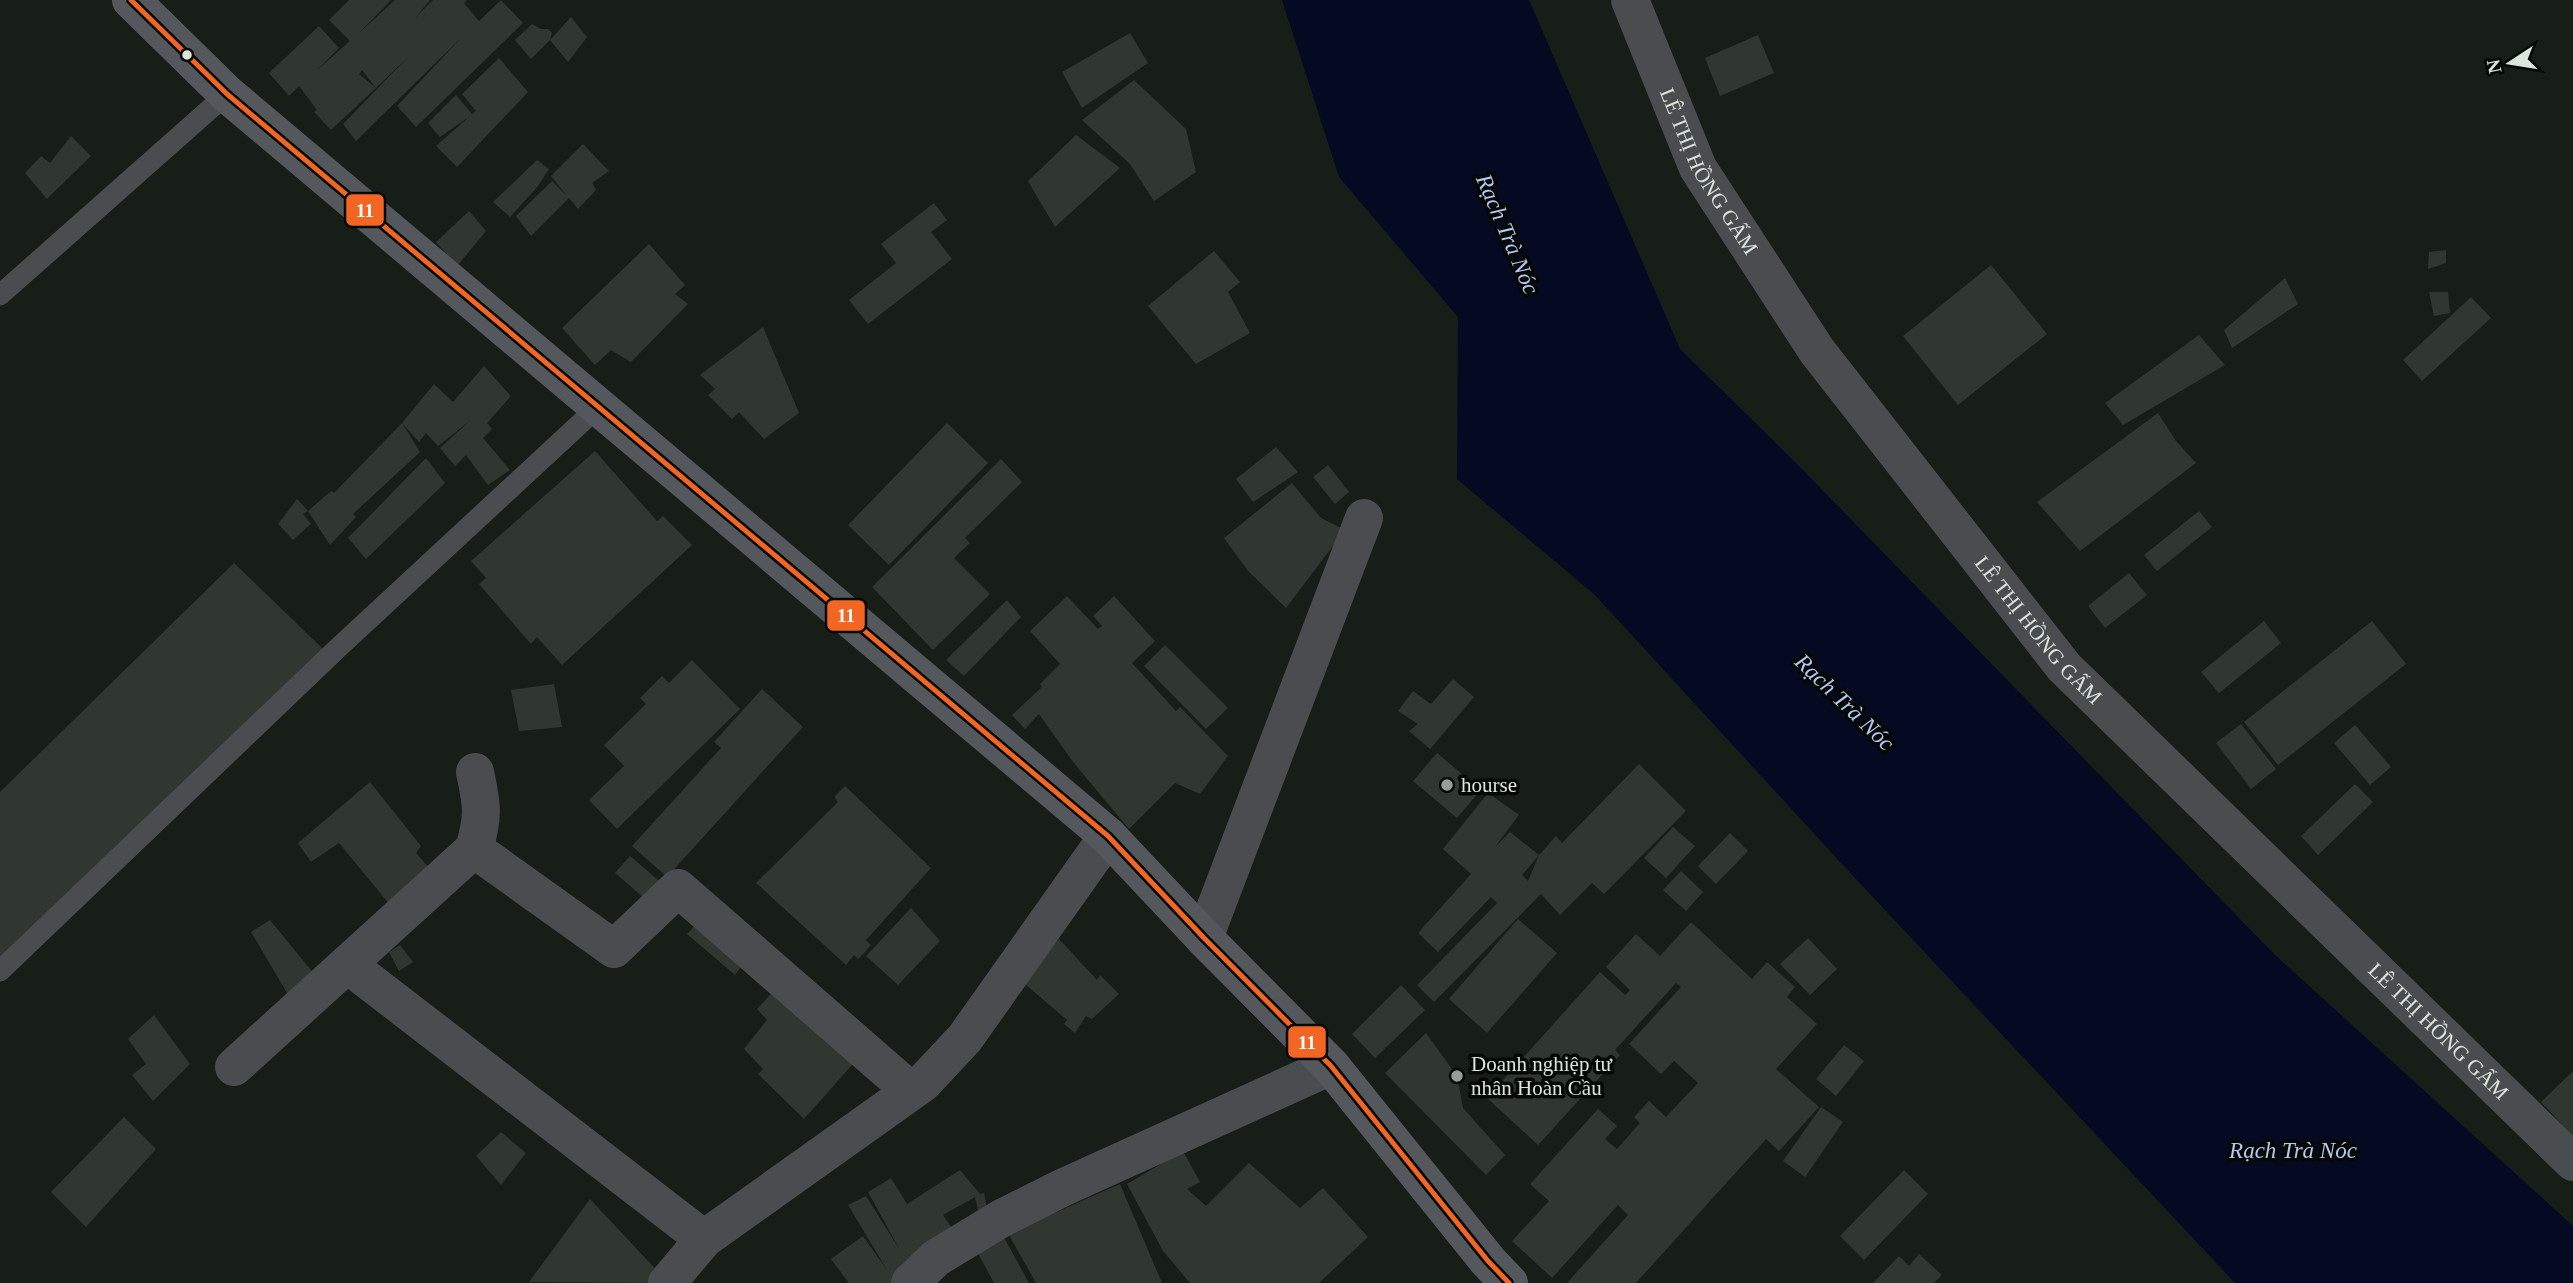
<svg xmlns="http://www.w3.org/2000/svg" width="2573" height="1283" font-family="'Times New Roman',serif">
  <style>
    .water { fill: #060922 }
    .building { fill: #303731 }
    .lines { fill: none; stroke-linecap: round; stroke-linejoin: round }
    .service { stroke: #4a4d50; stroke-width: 21 }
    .minor { stroke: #4a4d50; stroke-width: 38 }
    .secondary { stroke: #54585d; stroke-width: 38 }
    .bus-1-casing { stroke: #040904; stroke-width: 10 }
    .bus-1 { stroke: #f26522; stroke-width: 5 }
    .bus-dot { fill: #dbe5dc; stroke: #040904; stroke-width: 2.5 }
    .poi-dot { fill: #969f97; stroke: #040904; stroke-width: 2.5 }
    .labels { text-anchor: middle; stroke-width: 7; stroke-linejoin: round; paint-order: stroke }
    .street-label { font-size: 21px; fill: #dbe5dc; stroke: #040904 }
    .poi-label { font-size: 21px; fill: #dbe5dc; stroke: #040904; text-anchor: start }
    .water-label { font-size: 23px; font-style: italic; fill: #b6c6f7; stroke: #040904 }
    .line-badge { stroke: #040904; stroke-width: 2.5 }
    .badge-label { font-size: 19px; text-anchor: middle; font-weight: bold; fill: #fff }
  </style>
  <rect width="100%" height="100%" fill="#161e17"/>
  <path class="water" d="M1282,0H1529L1680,349L1795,462L2275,955L2573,1226V1283H2235L1841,863L1595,595L1457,479L1458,317L1339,177Z"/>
  <path class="building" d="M349,0H391L359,33L395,0H430L415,18L433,0H467L464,3L479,21L501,0L523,23L416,127L397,106L461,38L356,141L343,124L408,57L376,88L362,70L359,74L376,88L331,130L314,112L317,110L299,86L289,96L269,73L319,26L339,48L316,71L350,41L329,20Z
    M571,17L587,37L568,62L550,40L531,59L515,40L532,24L541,29H548L552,33L550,40Z
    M1130,33L1148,63L1082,108L1062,72Z
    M1758,35L1774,73L1720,96L1705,58Z
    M499,58L528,92L457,167L436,146L470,116L440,137L428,123L456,95L472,114L476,111L462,94Z
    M1134,80L1186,129L1196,172L1154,201L1130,164L1082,120Z
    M1076,135L1120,168L1055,227L1028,181Z
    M71,136L91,156L47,199L25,173L41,156L50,163Z
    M583,144L609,171L592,183L596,190L578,209L569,198L531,236L516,216L552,181L567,196L551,176Z
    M537,160L549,169L538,186L510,217L493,202Z
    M934,203L947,220L931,232L952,259L868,324L849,300L896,263L881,244Z
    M469,211L486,231L457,266L436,242Z
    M649,244L685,285L675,294L688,304L631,362L611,350L595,365L562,328Z
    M2446,250V263L2428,269L2429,252Z
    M1214,251L1240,282L1228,292L1250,333L1196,364L1148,306Z
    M1991,265L2047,334L1958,405L1903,336Z
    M2285,278L2298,304L2232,348L2224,330Z
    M2429,292H2448L2450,313L2434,316Z
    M2471,297L2491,318L2422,381L2403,360Z
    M763,327L799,413L764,439L739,412L732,419L708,395L715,389L700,375Z
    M2199,335L2225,365L2123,425L2105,403Z
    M484,366L511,396L487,423L492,429L483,438L510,470L488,485L466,455L455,466L440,448L471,420L438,446L426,433L419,442L402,423L420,452L353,514L356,517L330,545L308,511L303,514L311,524L293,540L278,524L297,499L308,511L331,491L334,493L402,423L434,384L453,402Z
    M2158,413L2176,441L2196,463L2080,551L2037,502Z
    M947,423L988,463L889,565L848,525Z
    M1276,447L1298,472L1253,502L1236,479Z
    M595,451L657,521L663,516L692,545L562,665L537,637L531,644L479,584L486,578L471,561Z
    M426,458L445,483L366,559L348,538Z
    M1001,459L1022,482L965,538L970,543L954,558L990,594L933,650L872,587Z
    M1328,465L1349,492L1335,504L1313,477Z
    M1292,483L1321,518L1345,530L1286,608L1248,571L1224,538Z
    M2199,511L2212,527L2157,571L2144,555Z
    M234,563L323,649L0,963V792Z
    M2129,573L2147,595L2105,628L2088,606Z
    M1067,596L1098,629L1102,626L1093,616L1114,596L1155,641L1132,663L1176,711L1180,707L1228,756L1200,794L1175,783L1129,829L1073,762L1039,714L1025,729L1012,715L1042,687L1040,684L1060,664L1030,631Z
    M1007,600L1021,617L964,676L946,660Z
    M2264,621L2281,643L2219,693L2201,672Z
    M2372,621L2406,664L2278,765L2244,722Z
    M1165,645L1228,708L1206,729L1144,666Z
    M692,660L740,709L617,829L589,800L624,766L604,745L646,704L640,698L662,676L669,683Z
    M1453,679L1474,697L1430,749L1409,731L1418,724L1398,711L1413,691L1431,704Z
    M554,684L562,727L519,731L511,690Z
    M762,689L803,727L667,877L632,846L721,748L714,742Z
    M2241,724L2276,769L2251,789L2216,743Z
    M2355,725L2391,767L2370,785L2334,743Z
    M1437,753L1481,790L1457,818L1413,781Z
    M1639,764L1686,811L1604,894L1592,883L1560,915L1541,894L1434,1002L1417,985L1497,903L1491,897L1438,952L1418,933L1471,874L1443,849L1488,793L1519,815L1495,847L1510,832L1539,855L1522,875L1528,881L1539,855L1556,836L1562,843Z
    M370,782L421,846L416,853L431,870L391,906L339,843L311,862L298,843Z
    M2355,784L2373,802L2318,855L2301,836Z
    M845,786L931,868L866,940L871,945L864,953L858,959L854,955L846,965L756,883L838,802L834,797Z
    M1673,827L1695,846L1666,878L1644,858Z
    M1730,833L1748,851L1716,884L1698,866Z
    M630,856L664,885L649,902L615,873Z
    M1681,871L1703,892L1686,911L1663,890Z
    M911,908L940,941L898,985L866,956Z
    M705,915L751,953L735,975L687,934Z
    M1518,919L1557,953L1487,1033L1449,999Z
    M270,920L315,975L290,998L251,932Z
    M1691,922L1752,979L1767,962L1795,987L1787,997L1817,1024L1776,1069L1819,1107L1779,1151L1766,1139L1636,1283H1567L1628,1215L1618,1205L1552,1278L1512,1241L1549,1201L1530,1184L1598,1109L1617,1126L1605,1139L1617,1149L1640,1123L1634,1117L1649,1101L1666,1117L1698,1083L1674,1061L1661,1074L1629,1044L1681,987L1676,983L1615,1050L1620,1055L1538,1145L1487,1098L1600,972L1625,995L1630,990L1606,967L1636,934L1660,956Z
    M1808,938L1837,969L1810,995L1780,964Z
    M1059,939L1097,980L1100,975L1119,994L1092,1019L1086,1016L1075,1033L1064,1024L1067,1020L1018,978Z
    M400,945L413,962L399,971L389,952Z
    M779,985L861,1055L804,1119L758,1074L763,1069L744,1049L767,1020L757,1009Z
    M1401,985L1425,1010L1375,1058L1352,1034Z
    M154,1015L190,1064L153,1101L132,1075L146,1064L128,1039Z
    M1426,1033L1457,1076L1463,1108L1505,1155L1486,1175L1385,1073Z
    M1844,1045L1864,1061L1836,1096L1816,1079Z
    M2573,1071V1136L2541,1102Z
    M1821,1107L1843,1122L1805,1177L1783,1161Z
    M124,1117L156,1149L86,1227L51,1192Z
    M501,1132L526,1153L501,1185L476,1156Z
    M1183,1151L1200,1182L1187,1189L1206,1206L1249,1163L1300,1208L1323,1188L1368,1237L1319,1283H1190L1163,1251L1127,1184Z
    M960,1170L980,1194L984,1193L989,1218L980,1219L975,1197L943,1215L959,1238L895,1283H849L831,1259L863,1236L887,1270L848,1205L866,1196L900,1250L868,1192L891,1178L907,1204Z
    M1904,1170L1928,1194L1864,1260L1840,1236Z
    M1120,1184L1162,1283H1036L1004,1226L1044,1205L1050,1215Z
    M590,1199L664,1278L660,1283L529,1282Z
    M1000,1230L1029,1283H994L973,1244Z
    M1919,1254L1942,1275L1934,1283H1873L1899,1256L1909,1266Z"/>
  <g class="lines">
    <path class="service" d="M0,295L227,94
      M0,971L339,647L597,408"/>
    <g class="minor">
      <path id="s1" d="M1630,0L1698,168L1817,351L2064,667L2573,1162"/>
      <path d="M474,849L614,949L678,888L911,1091"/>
      <path d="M1204,938L1364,518"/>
      <path d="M348,965L704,1239"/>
      <path d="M234,1067L474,849C484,816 482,805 475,772"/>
      <path d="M667,1283L704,1239L923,1083L965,1038L1108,836"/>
      <path d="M910,1283L936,1258L1002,1218L1064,1187L1331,1066"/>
    </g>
    <path class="secondary" d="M131,0L227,94L1108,836L1204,938L1331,1066L1488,1261L1509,1283"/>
    <defs>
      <path id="bus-1" d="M131,0L227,94L1108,836L1204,938L1331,1066L1488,1261L1509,1283"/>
    </defs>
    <use href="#bus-1" class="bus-1-casing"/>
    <use href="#bus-1" class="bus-1"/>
  </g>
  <circle class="bus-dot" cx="187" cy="55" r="6"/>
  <g class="poi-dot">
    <circle cx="1447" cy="785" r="7"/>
    <circle cx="1457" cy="1076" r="7"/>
  </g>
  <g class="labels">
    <g class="street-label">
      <text dy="7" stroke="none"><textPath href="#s1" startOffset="189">LÊ THỊ HỒNG GẤM</textPath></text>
      <text dy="7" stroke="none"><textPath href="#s1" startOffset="756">LÊ THỊ HỒNG GẤM</textPath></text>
      <text dy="7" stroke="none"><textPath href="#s1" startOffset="1323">LÊ THỊ HỒNG GẤM</textPath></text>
    </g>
    <g class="poi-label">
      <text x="1461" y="792">hourse</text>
      <text x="1471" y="1071">Doanh nghiệp tư<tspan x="1471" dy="24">nhân Hoàn Cầu</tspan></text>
    </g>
    <g class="water-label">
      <text transform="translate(1508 234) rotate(67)" y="8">Rạch Trà Nóc</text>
      <text transform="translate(1845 702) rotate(44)" y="8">Rạch Trà Nóc</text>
      <text x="2293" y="1158">Rạch Trà Nóc</text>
    </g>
  </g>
  <g class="line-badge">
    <rect x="345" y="193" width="40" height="34" rx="7" fill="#f26522"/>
    <rect x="826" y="599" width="40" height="33" rx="7" fill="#f26522"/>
    <rect x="1287" y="1025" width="40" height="34" rx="7" fill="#f26522"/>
  </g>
  <g class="badge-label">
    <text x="365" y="217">11</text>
    <text x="846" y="622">11</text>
    <text x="1307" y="1049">11</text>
  </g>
  <g transform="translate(2510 63) rotate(258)" stroke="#040904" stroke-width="5" paint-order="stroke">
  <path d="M0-5L12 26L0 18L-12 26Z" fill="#dbe5dc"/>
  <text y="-10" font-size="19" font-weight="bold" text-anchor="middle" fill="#dbe5dc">N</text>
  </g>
</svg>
